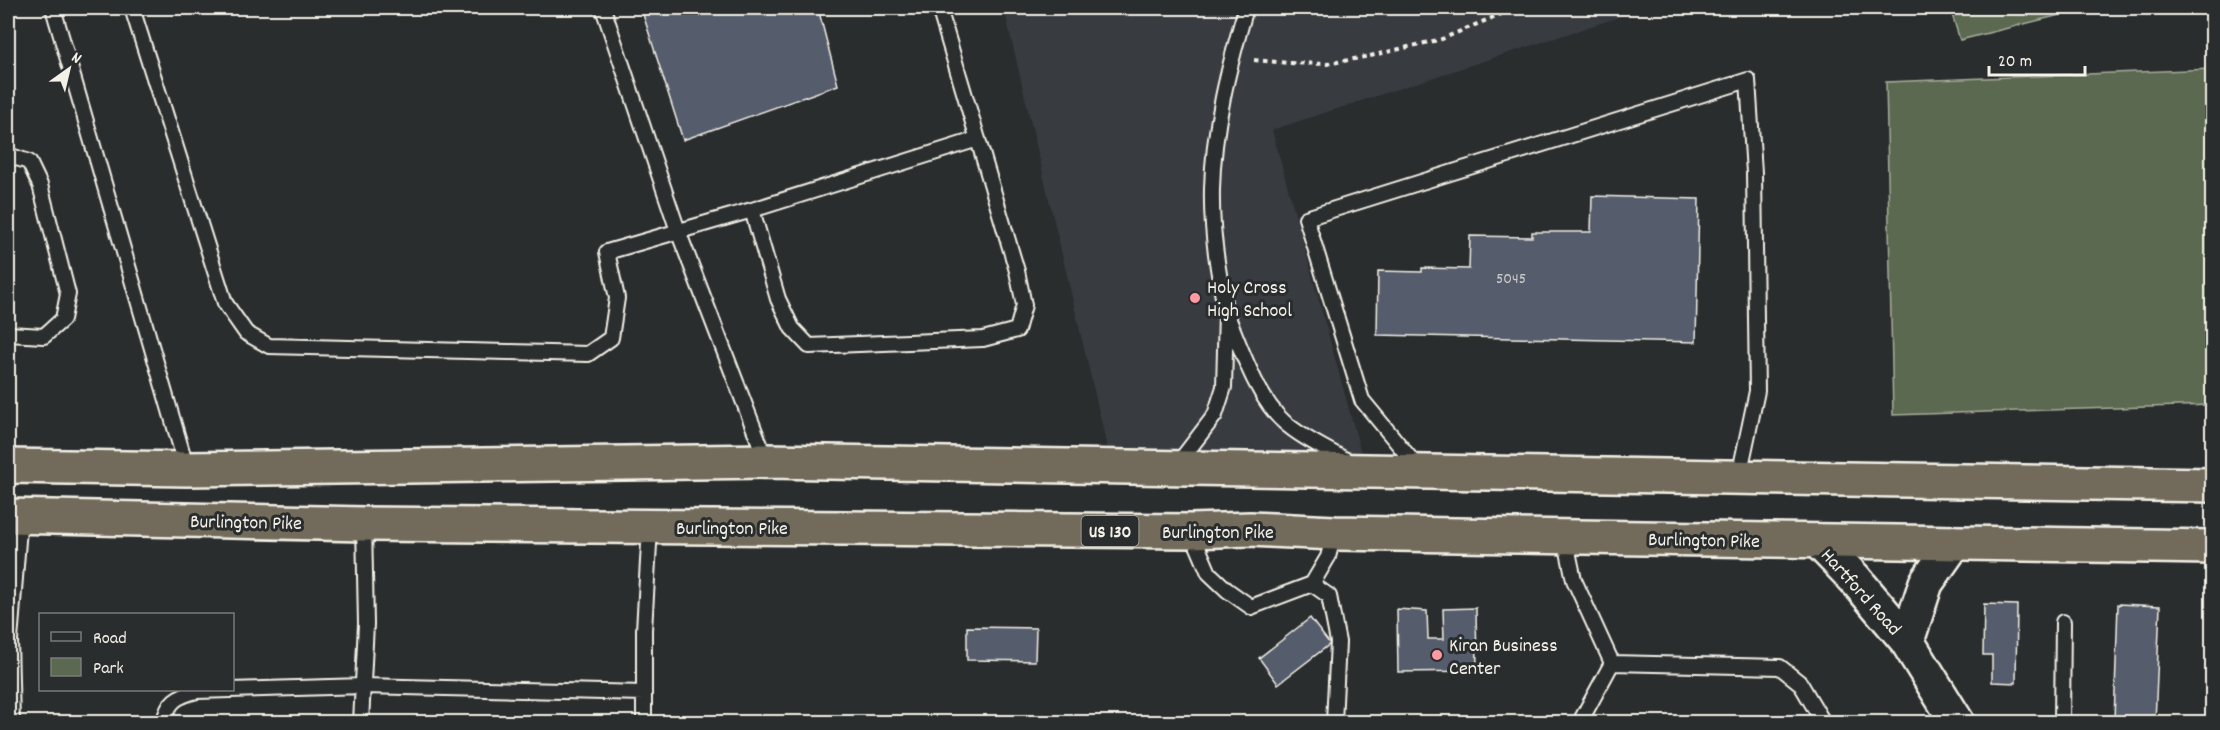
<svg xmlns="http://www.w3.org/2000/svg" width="2220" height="730" font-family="Dekko,sans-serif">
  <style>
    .built { fill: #373b41 }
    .green { fill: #5c6951; stroke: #a8ad9c; stroke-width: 1.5 }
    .building { fill: #545b6c; stroke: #f4f1e8; stroke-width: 1.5 }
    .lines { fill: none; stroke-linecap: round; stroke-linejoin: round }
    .service-casing { stroke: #f4f1e8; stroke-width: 18 }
    .tertiary-casing { stroke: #f4f1e8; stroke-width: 38 }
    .trunk-casing { stroke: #f4f1e8; stroke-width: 38 }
    .path { stroke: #f4f1e8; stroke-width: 4; stroke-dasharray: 4.5 4.5; stroke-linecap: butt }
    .service { stroke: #2a2d2e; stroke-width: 14 }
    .tertiary { stroke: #2a2d2e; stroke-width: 33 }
    .trunk { stroke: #726b5a; stroke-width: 33 }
    .poi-dot { fill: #ff9aa2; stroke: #2a2d2e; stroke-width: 2 }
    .labels { text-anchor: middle; stroke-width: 6; stroke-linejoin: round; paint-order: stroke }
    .number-label { font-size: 16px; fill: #ccccc9 }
    .shield { fill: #2a2d2e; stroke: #b7b6b0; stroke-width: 1.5 }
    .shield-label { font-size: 18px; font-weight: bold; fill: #f4f1e8 }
    .poi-label { font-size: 20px; fill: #f4f1e8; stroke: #2a2d2e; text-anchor: start }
    .street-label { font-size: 20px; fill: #f4f1e8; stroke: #2a2d2e }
  </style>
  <rect width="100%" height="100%" fill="#2a2d2e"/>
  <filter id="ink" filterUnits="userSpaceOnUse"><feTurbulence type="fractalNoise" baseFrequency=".0167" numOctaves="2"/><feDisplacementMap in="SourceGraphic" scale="12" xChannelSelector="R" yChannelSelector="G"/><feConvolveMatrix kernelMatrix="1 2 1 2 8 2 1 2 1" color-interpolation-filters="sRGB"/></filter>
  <g filter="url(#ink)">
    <path class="built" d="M1004,8H1647L1272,130L1366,471L1112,467Z"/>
    <path class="green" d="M1950,8H2088L1960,40Z
      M2212,69V405L1893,415L1886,82Z"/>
    <path class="building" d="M641,8H818L838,85L683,140Z
      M1592,196L1699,199L1696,342L1377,335L1378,271L1422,272V268L1469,269L1470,236L1532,237V232H1591Z
      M1984,604L2017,605L2016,683L1992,682V655H1983Z
      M2118,604L2160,606L2155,722L2114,721Z
      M1476,608L1477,671L1398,672L1397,609L1427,611L1428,639H1444L1443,609Z
      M1310,618L1330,644L1278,684L1259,658Z
      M967,627L1036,628L1035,661L967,660Z"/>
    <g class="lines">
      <defs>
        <path id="service" d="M53,8L187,469
          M132,8L225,303L246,333L269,346L588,354L611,338L617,298L607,252L752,210L778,299L792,328L809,346L983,339L1017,330L1024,305L1017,271L939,8
          M603,8L678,231L766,460
          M8,155L29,162L40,185L68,294L63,319L44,336L8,334
          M752,210L978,139
          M1226,313C1218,272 1211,231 1212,189C1213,128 1229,66 1246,8
          M1176,466L1215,415L1224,387L1226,313C1241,347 1256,397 1284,422C1303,439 1329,450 1351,463
          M1419,469L1362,400L1306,218L1748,80L1754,173L1757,391L1739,476
          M1191,531L1209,573L1227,590L1251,607L1312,584L1328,557L1334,534
          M1565,537L1574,580L1612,663
          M1312,584L1329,596L1338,642L1334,722
          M1612,663L1780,667L1800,683L1823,722
          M12,722L10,640L20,516
          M164,722C168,701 177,696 197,691L363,686L644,693
          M361,722L366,624L364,524
          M644,722V630L650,527
          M1580,722L1612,663
          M2062,722L2063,622"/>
        <path id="tertiary" d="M1818,541L1855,579L1907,641L1957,722
          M1907,641L1926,583L1954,543"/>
        <path id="trunk" d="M8,466L187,469L767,461L2212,485
          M8,516L364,524L1191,531L1250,529L1335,533L2212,547"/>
      </defs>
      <use href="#service" class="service-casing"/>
      <use href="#tertiary" class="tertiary-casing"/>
      <use href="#trunk" class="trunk-casing"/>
      <path class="path" d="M1254,60L1289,63L1327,64L1370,56L1442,39L1515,8"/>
      <use href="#service" class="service"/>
      <use href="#tertiary" class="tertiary"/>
      <use href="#trunk" class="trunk"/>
    </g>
  </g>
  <g class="poi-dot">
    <circle cx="1195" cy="298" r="6"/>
    <circle cx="1437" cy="655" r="6"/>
  </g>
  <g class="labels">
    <g class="number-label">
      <text x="1511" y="283">5045</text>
    </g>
    <rect class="shield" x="1081.5" y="516" width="57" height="30" rx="4.5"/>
    <g class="shield-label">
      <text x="1110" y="537">US 130</text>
    </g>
    <g class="poi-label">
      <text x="1207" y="293">Holy Cross<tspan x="1207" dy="23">High School</tspan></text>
      <text x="1449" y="651">Kiran Business<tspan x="1449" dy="23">Center</tspan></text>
    </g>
    <g class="street-label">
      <text transform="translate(246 521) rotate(1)" y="7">Burlington Pike</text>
      <text x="732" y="534">Burlington Pike</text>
      <text x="1218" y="538">Burlington Pike</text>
      <text transform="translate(1704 539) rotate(1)" y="7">Burlington Pike</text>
      <text transform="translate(1862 591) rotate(48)" y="7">Hartford Road</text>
    </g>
  </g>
  <rect width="2220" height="730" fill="none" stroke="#2a2d2e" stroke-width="30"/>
  <rect x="15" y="15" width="2190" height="700" fill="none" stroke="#f4f1e8" stroke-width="2" filter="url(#ink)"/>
  <rect x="39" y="613" width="195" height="78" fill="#2a2d2e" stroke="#7b7b78" stroke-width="1.5"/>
  <rect x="51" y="632" width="30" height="9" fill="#2a2d2e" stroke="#7b7b78" stroke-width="1.5"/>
  <text x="93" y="643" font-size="18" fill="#f4f1e8">Road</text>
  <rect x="51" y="658" width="30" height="18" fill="#5c6951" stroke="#7b7b78" stroke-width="1.5"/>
  <text x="93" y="673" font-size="18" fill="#f4f1e8">Park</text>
  <g transform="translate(69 69) rotate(34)" stroke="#2a2d2e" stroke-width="4.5" paint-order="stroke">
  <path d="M0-4.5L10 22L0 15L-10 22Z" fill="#f4f1e8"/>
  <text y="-9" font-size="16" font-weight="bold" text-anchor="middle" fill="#f4f1e8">N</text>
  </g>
  <path d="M1989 66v9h96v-9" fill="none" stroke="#f4f1e8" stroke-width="3"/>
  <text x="1998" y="66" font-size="18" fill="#f4f1e8" stroke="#2a2d2e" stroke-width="4.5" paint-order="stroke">20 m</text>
</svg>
